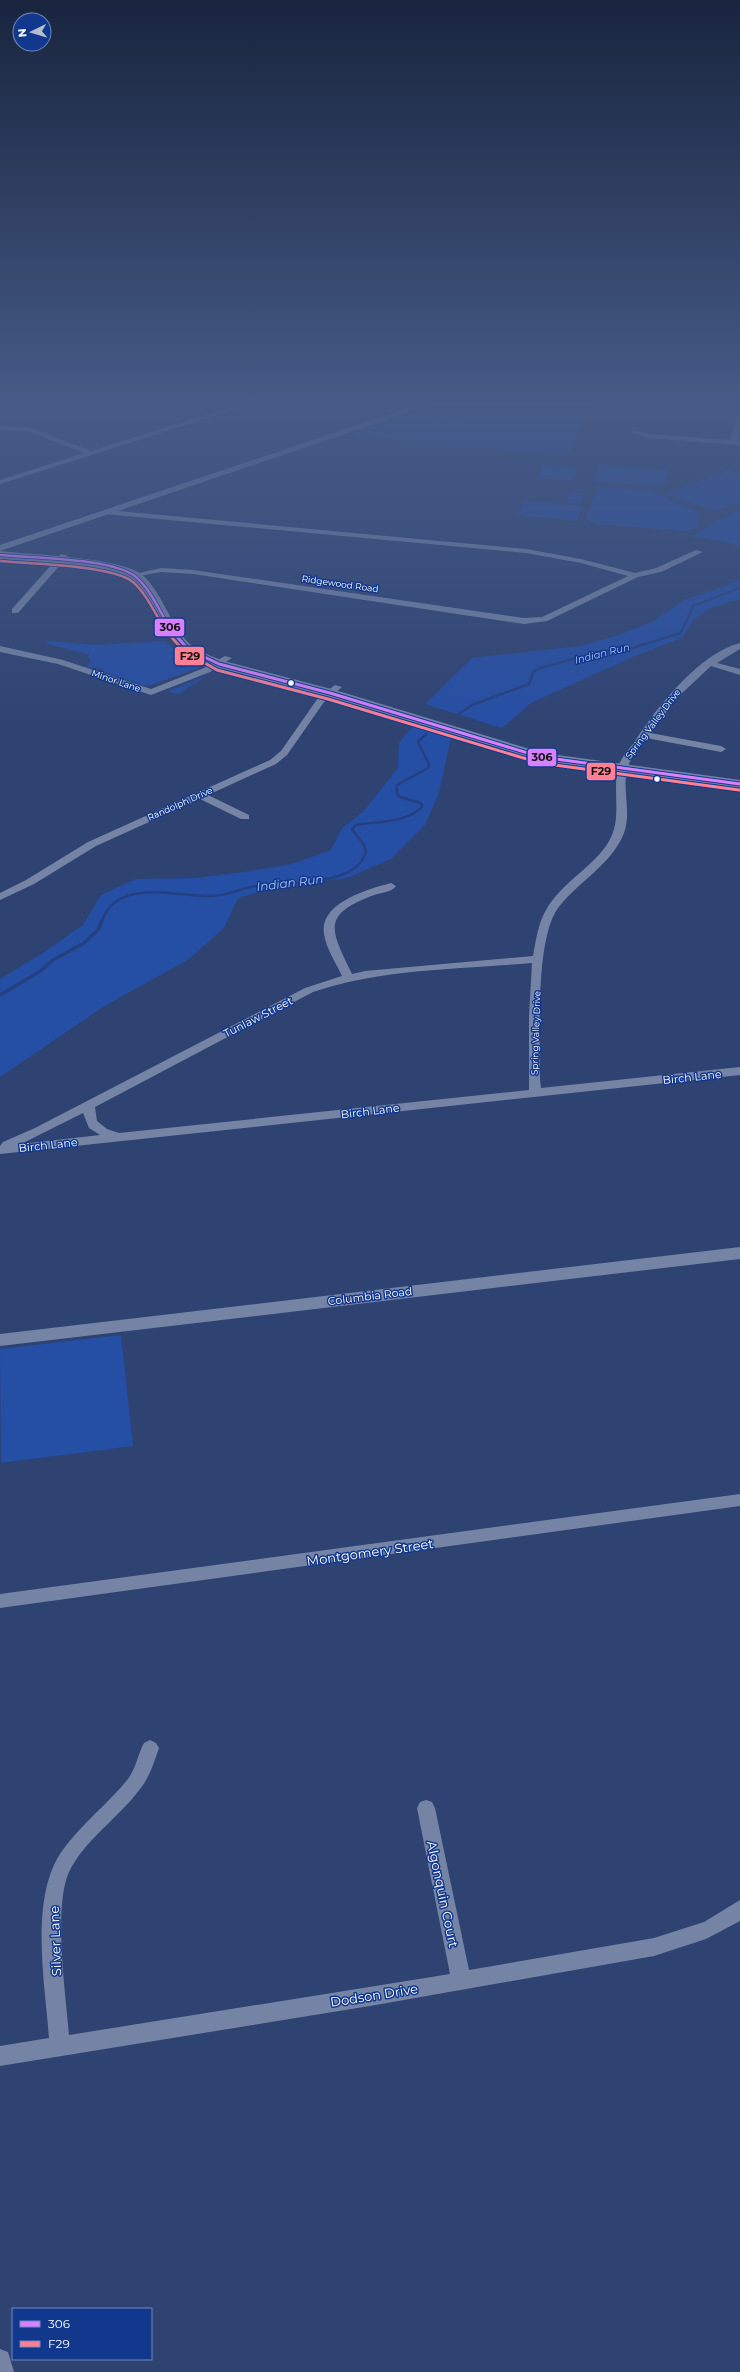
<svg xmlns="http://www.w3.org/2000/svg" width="740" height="2372" font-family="Montserrat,sans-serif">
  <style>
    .green { fill: #254ea5 }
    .water { fill: #254080 }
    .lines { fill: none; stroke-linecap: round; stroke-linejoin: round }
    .stream-far2 { stroke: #254080; stroke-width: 2 }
    .stream-far1 { stroke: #254080; stroke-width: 2.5 }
    .stream { stroke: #254080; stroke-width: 3.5 }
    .minor { fill: #7584a5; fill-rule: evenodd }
    .tertiary { fill: #7584a5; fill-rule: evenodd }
    .primary { fill: #7584a5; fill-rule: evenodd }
    .bus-1-far1-casing { stroke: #12388e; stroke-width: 4 }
    .bus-1-casing { stroke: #12388e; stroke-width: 5 }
    .bus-2-far1-casing { stroke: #12388e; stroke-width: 4 }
    .bus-2-casing { stroke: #12388e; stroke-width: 5 }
    .bus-1-far1 { stroke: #d880ff; stroke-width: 2.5 }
    .bus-1 { stroke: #d880ff; stroke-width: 3 }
    .bus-2-far1 { stroke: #ff8094; stroke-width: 2.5 }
    .bus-2 { stroke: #ff8094; stroke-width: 3 }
    .bus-dot { fill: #fff; stroke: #12388e; stroke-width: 1.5 }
    .labels { text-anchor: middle; stroke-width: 3; stroke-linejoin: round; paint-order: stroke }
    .far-street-label { font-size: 9px; fill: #fff; stroke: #12388e }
    .far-water-label { font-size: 10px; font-style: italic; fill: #a8c2f8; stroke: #12388e }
    .street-label { font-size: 11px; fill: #fff; stroke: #12388e }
    .water-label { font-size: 12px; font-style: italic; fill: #a8c2f8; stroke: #12388e }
    .near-street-label { font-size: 13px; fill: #fff; stroke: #12388e }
    .line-badge { stroke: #12388e; stroke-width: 1.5 }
    .pale-badge-label { font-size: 11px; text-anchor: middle; font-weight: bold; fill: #111 }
  </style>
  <rect width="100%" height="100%" fill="#2e4372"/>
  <path class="green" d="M443,403H592L569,454L521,452L346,436Z
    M544,465L577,468L571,481L538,478Z
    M600,465L669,471L663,487L593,481Z
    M728,470L740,474V502L715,511L664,494Z
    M598,486L652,491L698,512V528L687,531L596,524L586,518Z
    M570,492L584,493L580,504L566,503Z
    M525,501L582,506L576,521L518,515Z
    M740,509V547L726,542L693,537L707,526Z
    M740,581V599L710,608L694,619L682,638L635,656L531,703L502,728L425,704L472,658L580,646L622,634L654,621L684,600Z
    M49,641L96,645L164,641L175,650L200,665L196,669L151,685H142L101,671L103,669L88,667L87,665L91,660L87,657L90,655L45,643Z
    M206,676L178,694L168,692L169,691Z
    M413,726L451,738L439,793L425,825L391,859L347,878L277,887L238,898L224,928L189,959L103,1007L0,1077V979L43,953L83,925L101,895L136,879L196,878L252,871L292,864L331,850L342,828L363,812L398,768L399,743Z
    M121,1335L133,1446L1,1463L0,1349Z"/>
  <path class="water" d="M440,416L459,417L458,419H451L447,424L429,423L430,420H438Z"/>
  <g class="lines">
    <path class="stream-far2" d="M682,631L693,606L740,588"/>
    <path class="stream-far1" d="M459,714L472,705L529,684L533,672L540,668L599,652L632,648L681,633L682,630
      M102,921C117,876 179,898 214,896C229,895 242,888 256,886C285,881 356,888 366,852L364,845L352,829L356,825C379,821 404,824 422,807L421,803L400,797L397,794V785L428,768L429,764L418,742L426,734"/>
    <path class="stream" d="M0,995L39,972L53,960L84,943L98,930L102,920"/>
    <path class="minor" d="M244,403H255L0,484V480L84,453L28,431L0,430V426L31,428L91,451Z
      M740,415V430L737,441H740V445L648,438L631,432L634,430L648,434L730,440L737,417Z
      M107,510L526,549L581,559L635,573L656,568L696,550L703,552L661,572L638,577L547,621L524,624L193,574L161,572L134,577L130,575L161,568L193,570L524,618L542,617L628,576L581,563L526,553L104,514V510Z
      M61,554L68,556L18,613H12V609Z
      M740,643V649L717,663L740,669V675L711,666L679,696L650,733L721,746L726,749L721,752L646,738C640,747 632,756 628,766C621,788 632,811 624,833C612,864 578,882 558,908C535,940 540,1038 540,1079L541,1088L740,1067V1075L0,1154V1146L3,1142L35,1128L305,988L342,976C336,963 326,948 324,934C319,903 368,889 391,883L396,886C392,892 381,893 374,895C320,915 331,930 352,974L365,971L533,956C536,940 538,924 546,910C561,883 592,868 608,843C623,819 612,794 618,768C621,756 631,748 637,738C658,706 700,653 740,643ZM532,963L529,1016V1090L119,1133L107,1129L97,1121L95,1107L313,992C379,969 462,969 532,963ZM83,1113L89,1128L100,1135L21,1144Z
      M0,646L63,660L151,689L204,668L225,656L232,658L210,672L151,695L58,664L0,652Z
      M335,685L342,687L324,702L287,755L276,764L208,795L249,815V819H241L200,799L96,846L34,884L0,900V893L26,880L88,842L270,760L281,751L318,698Z
      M740,1494V1506L0,1608V1594Z
      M150,1740L156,1743L159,1748C154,1762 150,1777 140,1789C119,1818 85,1839 69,1872C53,1907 66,1996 69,2035L450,1974L417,1808L420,1802L426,1800L432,1802L435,1808L469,1970L654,1938L704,1922L740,1900V1921L706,1939L654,1956L370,2006L0,2066V2046L49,2038C45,1983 29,1898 62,1851C81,1824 108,1804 128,1779C136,1768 138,1754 144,1743Z
      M0,2349L8,2352L14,2372H0Z"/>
    <path class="tertiary" d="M423,403H436L0,551V545Z
      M740,1247V1259L0,1346V1334Z"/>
    <path class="primary" d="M0,551C33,555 111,557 138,572C158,584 169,621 185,639C194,650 211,656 224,661L335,690L543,753L740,780V788L541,761L325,696L214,667C175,652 170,636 149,602C144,594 138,584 130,578C114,566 25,561 0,559Z"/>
    <defs>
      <path id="bus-1-far1" d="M0,555C31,558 114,558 136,577C152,591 160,613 172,631"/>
      <path id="bus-1" d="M171,630L188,649L219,664L330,693L541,757L740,784"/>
      <path id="bus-2-far1" d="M0,561C29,564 112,565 133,582C147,594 156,616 166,631"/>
      <path id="bus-2" d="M165,630L184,651L217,670L328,699L540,763L739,790"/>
    </defs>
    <use href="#bus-1-far1" class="bus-1-far1-casing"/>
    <use href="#bus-1" class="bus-1-casing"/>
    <use href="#bus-2-far1" class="bus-2-far1-casing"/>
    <use href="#bus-2" class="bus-2-casing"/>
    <use href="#bus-1-far1" class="bus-1-far1"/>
    <use href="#bus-1" class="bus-1"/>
    <use href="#bus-2-far1" class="bus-2-far1"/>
    <use href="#bus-2" class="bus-2"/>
  </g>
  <linearGradient id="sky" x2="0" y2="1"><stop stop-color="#19253f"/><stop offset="0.55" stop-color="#465b87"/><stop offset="1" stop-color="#465b87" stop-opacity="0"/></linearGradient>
  <rect width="740" height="735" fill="url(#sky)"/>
  <g class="bus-dot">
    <circle cx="291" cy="683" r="3.5"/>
    <circle cx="657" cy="779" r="3.5"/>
  </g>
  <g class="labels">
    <g class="far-street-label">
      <text transform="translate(340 584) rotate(8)" y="3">Ridgewood Road</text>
      <text transform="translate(116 681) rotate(19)" y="3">Minor Lane</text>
      <text transform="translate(653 724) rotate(-53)" y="3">Spring Valley Drive</text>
      <text transform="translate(180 804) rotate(-24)" y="3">Randolph Drive</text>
      <text transform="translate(536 1033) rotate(-88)" y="3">Spring Valley Drive</text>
    </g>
    <g class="far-water-label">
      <text transform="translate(602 653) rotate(-14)" y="4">Indian Run</text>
    </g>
    <g class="street-label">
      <text transform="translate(258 1017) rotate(-27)" y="4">Tunlaw Street</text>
      <text transform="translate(692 1077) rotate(-6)" y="4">Birch Lane</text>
      <text transform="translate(370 1111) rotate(-7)" y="4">Birch Lane</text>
      <text transform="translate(48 1145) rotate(-6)" y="4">Birch Lane</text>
      <text transform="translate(370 1296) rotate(-7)" y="4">Columbia Road</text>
    </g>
    <g class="water-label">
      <text transform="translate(290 883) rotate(-7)" y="4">Indian Run</text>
    </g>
    <g class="near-street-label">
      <text transform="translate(370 1552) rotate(-8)" y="5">Montgomery Street</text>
      <text transform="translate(443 1894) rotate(78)" y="5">Algonquin Court</text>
      <text transform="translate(55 1941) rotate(-92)" y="5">Silver Lane</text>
      <text transform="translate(374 1995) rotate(-9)" y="5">Dodson Drive</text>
    </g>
  </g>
  <g class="line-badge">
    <rect x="154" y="618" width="31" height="19" rx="4" fill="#d880ff"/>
    <rect x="174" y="646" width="31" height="20" rx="4" fill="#ff8094"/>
    <rect x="527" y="748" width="30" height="19" rx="4" fill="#d880ff"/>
    <rect x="586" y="762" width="30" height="19" rx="4" fill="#ff8094"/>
  </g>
  <g class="pale-badge-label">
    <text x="170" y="631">306</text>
    <text x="190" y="660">F29</text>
    <text x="542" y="761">306</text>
    <text x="601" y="775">F29</text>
  </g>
  <rect x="12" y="2308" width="140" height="52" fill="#12388e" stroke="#7188bb"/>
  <rect x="20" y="2321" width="20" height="6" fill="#d880ff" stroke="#7188bb"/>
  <text x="48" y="2328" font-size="12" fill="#ffffff">306</text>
  <rect x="20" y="2341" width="20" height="6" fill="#ff8094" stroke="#7188bb"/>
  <text x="48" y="2348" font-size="12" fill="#ffffff">F29</text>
  <g transform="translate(32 32) rotate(265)"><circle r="19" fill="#12388e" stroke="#7188bb"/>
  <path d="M0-3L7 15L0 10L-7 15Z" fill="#b6bdce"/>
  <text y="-6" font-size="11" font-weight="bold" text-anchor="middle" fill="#ffffff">N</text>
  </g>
</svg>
